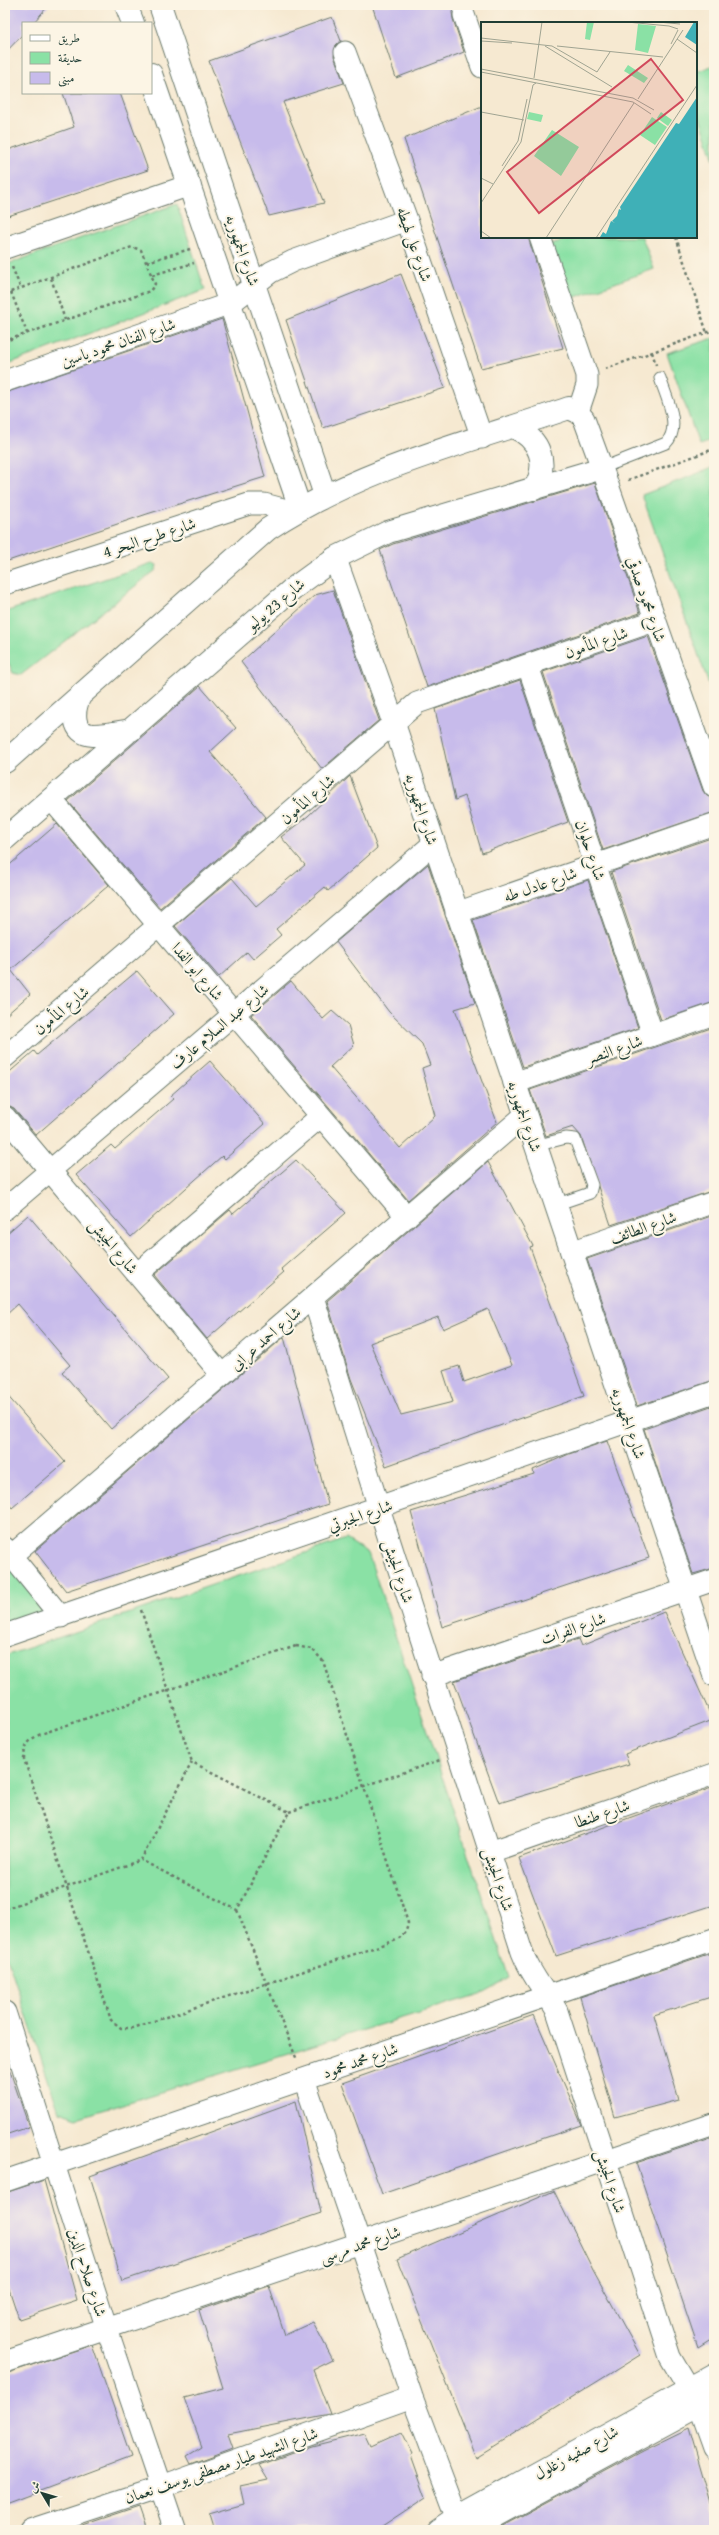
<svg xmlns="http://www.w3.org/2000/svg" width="719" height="2535" font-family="'Gentium Book Plus',Amiri,serif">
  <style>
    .green { fill: #8ae1a5; stroke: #548f6c }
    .building { fill: #c7bbeb; fill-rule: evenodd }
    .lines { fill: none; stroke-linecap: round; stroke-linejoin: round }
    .lane-casing { stroke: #6a796b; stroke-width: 13 }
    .street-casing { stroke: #6a796b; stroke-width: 23 }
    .secondary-casing { stroke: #6a796b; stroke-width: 24 }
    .primary-casing { stroke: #6a796b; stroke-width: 24 }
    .path { stroke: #6a796b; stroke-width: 2.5; stroke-dasharray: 3 3; stroke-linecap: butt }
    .lane { stroke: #fff; stroke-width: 11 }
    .street { stroke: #fff; stroke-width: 21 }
    .secondary { stroke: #fff; stroke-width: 22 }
    .primary { stroke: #fff; stroke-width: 22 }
    .labels { text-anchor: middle; stroke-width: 4; stroke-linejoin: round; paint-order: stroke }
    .street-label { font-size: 16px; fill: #1f3d34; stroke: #fcf5e5 }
    .inset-road { fill: none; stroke: #a0a492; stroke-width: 1 }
    .view { fill: #d1495b; fill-opacity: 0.15; stroke: #d1495b; stroke-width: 2 }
    .inset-edge { fill: none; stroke: #1f3d34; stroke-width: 2 }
  </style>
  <rect width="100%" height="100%" fill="#fcf5e5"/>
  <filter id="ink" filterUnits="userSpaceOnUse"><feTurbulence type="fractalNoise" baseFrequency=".025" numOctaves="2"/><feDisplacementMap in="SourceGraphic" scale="8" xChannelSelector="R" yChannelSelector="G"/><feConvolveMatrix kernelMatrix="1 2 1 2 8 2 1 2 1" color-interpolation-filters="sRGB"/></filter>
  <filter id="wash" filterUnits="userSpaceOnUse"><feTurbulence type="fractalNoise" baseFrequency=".012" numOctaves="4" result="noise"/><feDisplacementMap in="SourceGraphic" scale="16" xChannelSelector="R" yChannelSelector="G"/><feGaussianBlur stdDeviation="0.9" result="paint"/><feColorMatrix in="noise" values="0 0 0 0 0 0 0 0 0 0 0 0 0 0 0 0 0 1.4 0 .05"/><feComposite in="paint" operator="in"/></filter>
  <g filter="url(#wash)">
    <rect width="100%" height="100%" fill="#f6e9d1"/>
    <path class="green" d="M714,65V160L696,106V72Z
      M177,204L205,290L5,365V265Z
      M571,237H642L654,269L567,300L550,245Z
      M714,338V440L699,445L667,353Z
      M714,467V699L642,495Z
      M152,563L157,565L156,570L21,675L13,673L5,655V612Z
      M346,1539L368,1553L509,1978L480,1994L77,2118L59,2112L5,1951V1656Z
      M11,1564L52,1616L5,1630V1569Z"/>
    <g id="blocks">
      <path class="building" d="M5,5H49L33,23H23V34L5,53Z
        M372,5H456L452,12L453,19L464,52L396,78Z
        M332,17L341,41L336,45L334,56L344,83L283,102L324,203L269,216L209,61Z
        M63,93H120L148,170L5,217V151L74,127Z
        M482,106V237H528L563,348L481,368L404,139Z
        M401,274L445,388L323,428L286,320Z
        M222,319L265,477L147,514L5,562V393Z
        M595,483L640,613L427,687L380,550L393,544Z
        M333,590L379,720L322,769L241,662L315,595Z
        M648,636L703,791L707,796L714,799V812L603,850L543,672Z
        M520,680L568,822L482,853L465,796L455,800L435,709Z
        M200,686L236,728L210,752L266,817L160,908L68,801Z
        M350,776L377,848L328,891L325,887L276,929L281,935L253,959L247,952L219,977L175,926L232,878L256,906L305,865L281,837L308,816Z
        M57,824L109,885L11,970L30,994L5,1016V869Z
        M714,837V1002L661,1020L611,872Z
        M428,864L475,1003L455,1009L497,1122L408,1200L251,1015L291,981L323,1019L332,1011L348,1025L354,1045L330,1067L400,1148L435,1116L422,1068L430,1065L422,1044L389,1012L336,942Z
        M588,880L638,1028L523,1067L473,920Z
        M137,971L174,1014L36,1135L14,1109L5,1105V1076L34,1051L37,1055Z
        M714,1027V1190L611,1225L581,1136L573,1127L546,1136L530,1090Z
        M210,1061L265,1124L225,1159L222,1156L131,1237L76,1175L111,1145L115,1149L173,1099L170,1096Z
        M296,1160L346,1213L281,1269L284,1272L207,1339L154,1275L230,1210L233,1214Z
        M488,1162L533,1246L530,1247L584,1396L386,1466L351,1379L327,1301ZM488,1309L512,1365L464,1382L459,1366L443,1371L453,1402L401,1415L370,1343L438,1317L443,1329Z
        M28,1215L168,1379L111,1429L62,1372L70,1365L18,1304L5,1316V1235Z
        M714,1215V1380L637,1406L587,1259Z
        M284,1337L328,1504L66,1591L35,1551Z
        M5,1393L65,1462L12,1508L5,1499Z
        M714,1405V1568L693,1574L644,1429Z
        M607,1441L649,1558L442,1627L411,1512L534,1474L533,1470L569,1454Z
        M664,1612L713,1720L625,1754L629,1764L499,1803L454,1681L578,1639L581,1646Z
        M714,1787V1905L556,1956L519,1858Z
        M714,1952V1996L654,2015L679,2100L615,2117L580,1997Z
        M534,2015L582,2125L382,2194L342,2083Z
        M5,2062H7L29,2127L5,2135Z
        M296,2101L321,2213L122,2281L90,2176Z
        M714,2137V2337L698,2347L636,2163Z
        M44,2180L77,2300L19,2319L5,2277V2193Z
        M554,2191L593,2270L640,2355L476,2457L397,2259Z
        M269,2286L285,2335L313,2322L333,2360L313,2370L330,2414L228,2434L233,2448L191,2464L187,2456L202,2447L184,2398L223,2388L199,2310Z
        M92,2345L131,2457L5,2504V2374Z
        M689,2428L714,2514V2530H495L644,2450Z
        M402,2432L413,2454L411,2455L426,2497L376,2530H214L209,2514L244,2504L240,2486L268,2480L259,2465L312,2446L365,2433L371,2446Z
        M140,2507L148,2530H81L80,2527Z"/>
    </g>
  </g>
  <g filter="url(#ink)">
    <use href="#blocks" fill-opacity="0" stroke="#6a796b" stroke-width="1"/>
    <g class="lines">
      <defs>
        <path id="lane" d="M602,468L666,443C682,427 666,397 660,378
          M535,1146L566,1138L575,1139L592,1185L590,1193L555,1205"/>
        <path id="street" d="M464,15L482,67
          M345,52L407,220L482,438
          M540,237L587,375V385L578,412L584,419L602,468L714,787
          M5,248L190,185
          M5,381L231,303L271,272L293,261L407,220
          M5,584L249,504H264L294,512
          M528,666L653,1035
          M51,799L407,1217
          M456,913L714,824
          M5,1057L417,703L654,621
          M514,1083L714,1014
          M5,1117L222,1375
          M5,1209L433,844
          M571,1252L714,1202
          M137,1274L321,1116
          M313,1297L379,1508L522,1952C531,1976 545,1990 557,2011L670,2357L699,2406L714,2448
          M5,1548L61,1617
          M5,1561L525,1115
          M5,1635L714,1392
          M432,1676L714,1580
          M490,1852L714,1774
          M5,2012L107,2329L175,2530
          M304,2079L412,2397L462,2530
          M5,2181L714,1939
          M5,2362L714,2124
          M30,2530L161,2487L412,2397
          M438,2530L457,2517L714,2375
          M470,2530L714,2398"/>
        <path id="secondary" d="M126,5L133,23
          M160,5L325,495
          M151,74L300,508
          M335,558L394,724L714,1675"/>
        <path id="primary" d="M513,427C541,439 549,464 534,489
          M80,696C73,710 71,734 93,735C105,735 119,732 131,730
          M5,762L268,529C358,469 467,443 569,408L578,412
          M5,839L291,590L335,558L388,532L602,468"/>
      </defs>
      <use href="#lane" class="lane-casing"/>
      <use href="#street" class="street-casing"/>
      <use href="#secondary" class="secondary-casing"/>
      <use href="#primary" class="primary-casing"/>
      <path class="path" d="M676,237L707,333
        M147,262L190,249
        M12,267L21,289
        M152,275L194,263
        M51,278L65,320
        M11,292L27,333
        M5,294L132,247L141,250L155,284L150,291L5,341
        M652,352L656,365
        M605,369L714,330
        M628,480L714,449
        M141,1610L192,1762
        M296,1646L312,1649L323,1661L408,1923C407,1932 402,1937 394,1941L133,2028H121L111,2020L24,1759C24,1746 29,1739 41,1734Z
        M289,1812L440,1760
        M5,1909L141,1860L192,1762L289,1812L237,1910L141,1860
        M237,1910L297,2060"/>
      <use href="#lane" class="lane"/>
      <use href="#street" class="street"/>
      <use href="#secondary" class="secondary"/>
      <use href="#primary" class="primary"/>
    </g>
  </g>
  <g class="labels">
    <g class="street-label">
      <text transform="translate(415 244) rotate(71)" y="6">شارع على لهيطه</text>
      <text transform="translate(243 250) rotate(71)" y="6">شارع الجمهوريه</text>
      <text transform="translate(118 342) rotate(-19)" y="6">شارع الفنان محمود ياسين</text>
      <text transform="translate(149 537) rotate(-18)" y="6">شارع طرح البحر 4</text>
      <text transform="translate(647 599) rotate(71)" y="6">شارع محمود صدقي</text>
      <text transform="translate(275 604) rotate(-40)" y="6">شارع 23 يوليو</text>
      <text transform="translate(596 642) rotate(-19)" y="6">شارع المأمون</text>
      <text transform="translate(307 799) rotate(-41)" y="6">شارع المأمون</text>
      <text transform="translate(422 809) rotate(72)" y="6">شارع الجمهوريه</text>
      <text transform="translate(591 850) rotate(71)" y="6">شارع حلوان</text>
      <text transform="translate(540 884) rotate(-19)" y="6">شارع عادل طه</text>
      <text transform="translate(198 971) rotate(50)" y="6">شارع ابو الفدا</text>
      <text transform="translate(61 1010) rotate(-40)" y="6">شارع المأمون</text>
      <text transform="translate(219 1026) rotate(-40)" y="6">شارع عبد السلام عارف</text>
      <text transform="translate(614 1049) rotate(-19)" y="6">شارع النصر</text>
      <text transform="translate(525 1116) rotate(71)" y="6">شارع الجمهوريه</text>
      <text transform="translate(643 1227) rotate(-19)" y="6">شارع الطائف</text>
      <text transform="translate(114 1246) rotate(50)" y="6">شارع الجيش</text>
      <text transform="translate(265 1338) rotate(-41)" y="6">شارع احمد عرابى</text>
      <text transform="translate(629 1423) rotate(71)" y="6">شارع الجمهوريه</text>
      <text transform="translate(360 1515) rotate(-19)" y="6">شارع الجبرتي</text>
      <text transform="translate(399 1571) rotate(72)" y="6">شارع الجيش</text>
      <text transform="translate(573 1628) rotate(-19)" y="6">شارع الفرات</text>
      <text transform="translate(602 1813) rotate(-19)" y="6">شارع طنطا</text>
      <text transform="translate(499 1879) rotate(72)" y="6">شارع الجيش</text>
      <text transform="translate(360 2060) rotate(-19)" y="6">شارع محمد محمود</text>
      <text transform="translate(611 2181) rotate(72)" y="6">شارع الجيش</text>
      <text transform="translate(360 2244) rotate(-19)" y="6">شارع محمد مرسى</text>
      <text transform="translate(88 2272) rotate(72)" y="6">شارع صلاح الدين</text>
      <text transform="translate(576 2452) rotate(-29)" y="6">شارع صفيه زغلول</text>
      <text transform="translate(221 2465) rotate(-19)" y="6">شارع الشهيد طيار مصطفى يوسف نعمان</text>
    </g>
  </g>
  <g transform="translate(481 22)">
    <rect width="216" height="216" fill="#f6e9d1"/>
    <path d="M106,0H113L109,18L104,17ZM157,2L175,4L167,31L154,28ZM147,43L167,56L163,61L143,49ZM48,90L62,93L60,100L46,97ZM180,90L191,98L187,104L176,96ZM171,95L186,105L174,123L159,113ZM71,108L98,125L80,154L53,134Z" fill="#8ae1a5"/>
    <path d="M213,0H216V23L204,15ZM216,75V216L119,215L122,210L125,212L130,199L134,201L131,199L136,194L138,187L140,188L139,185L195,101L198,102Z" fill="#3fb0b7"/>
    <path class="inset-road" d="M146,0L188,4L197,7M177,0L199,2M0,16L71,24L116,50L129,30M196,17L216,31M0,19L31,21M190,22L197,8M64,24L131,65M76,24L182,35M0,47L152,76L173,88M0,50L152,80L170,92M53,56L61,0M157,77L202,8M0,90L43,98M21,144L37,119L46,77M0,156L12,162M0,181L40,120L52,63L55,61M0,209L10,216M65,216L153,81M115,216L216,63"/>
    <path class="view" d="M170,37L202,78L58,191L26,150Z"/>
    <rect width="216" height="216" class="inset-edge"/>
  </g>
  <rect width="719" height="2535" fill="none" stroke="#fcf5e5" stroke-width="20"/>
  <rect x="22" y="22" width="130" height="72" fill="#fcf5e5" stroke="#a4ab9e"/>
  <rect x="30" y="35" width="20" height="6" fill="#ffffff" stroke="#a4ab9e"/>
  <text x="58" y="42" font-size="12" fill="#1f3d34">طريق</text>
  <rect x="30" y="52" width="20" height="12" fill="#8ae1a5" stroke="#a4ab9e"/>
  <text x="58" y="62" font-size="12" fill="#1f3d34">حديقة</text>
  <rect x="30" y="72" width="20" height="12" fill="#c7bbeb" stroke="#a4ab9e"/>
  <text x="58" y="82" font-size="12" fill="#1f3d34">مبنى</text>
  <g transform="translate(42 2493) rotate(308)" stroke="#fcf5e5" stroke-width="3" paint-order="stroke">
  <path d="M0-3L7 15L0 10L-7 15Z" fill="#1f3d34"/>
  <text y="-6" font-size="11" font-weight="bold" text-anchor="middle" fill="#1f3d34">ش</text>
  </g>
</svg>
